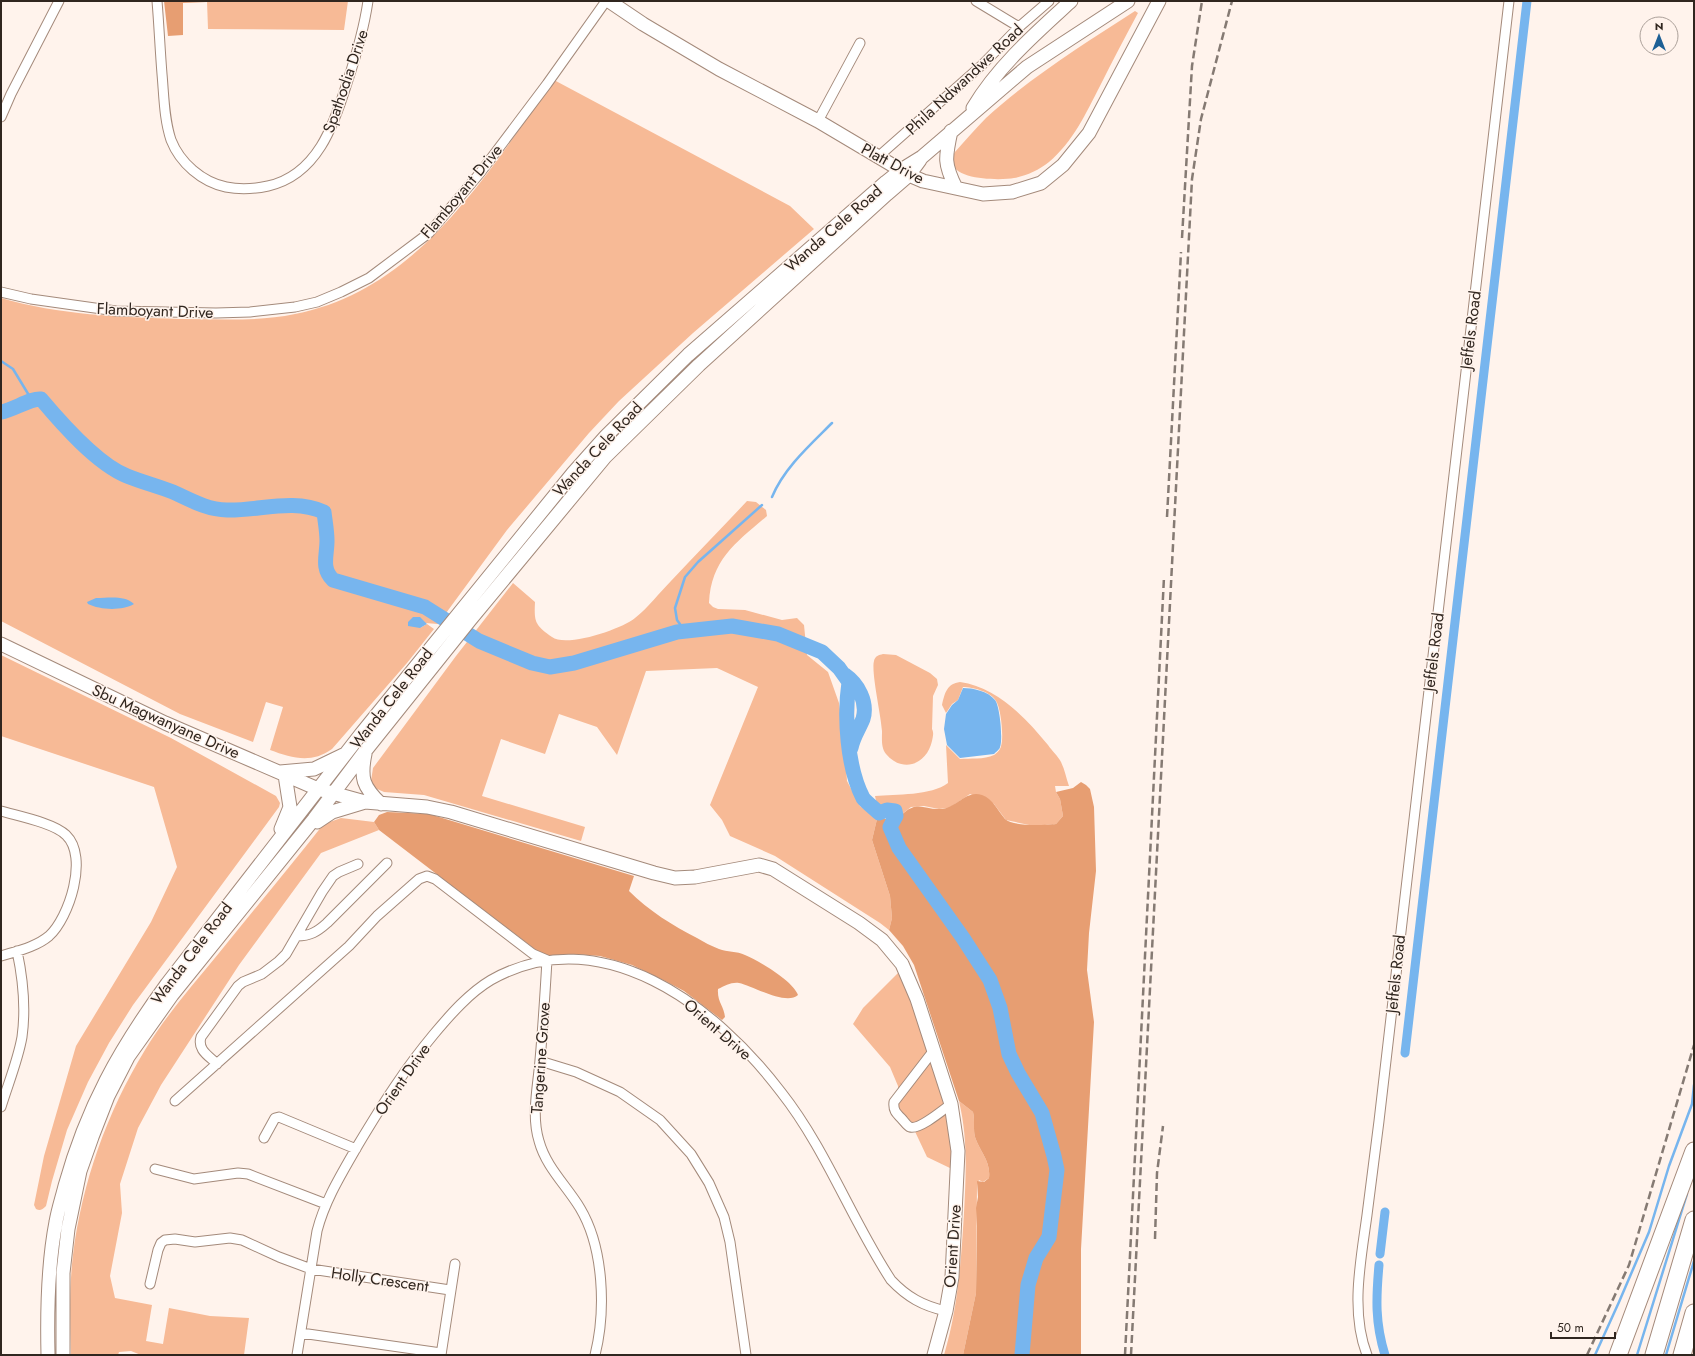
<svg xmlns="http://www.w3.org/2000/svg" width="1695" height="1356" font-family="Jost,sans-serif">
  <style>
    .green { fill: #f7ba96 }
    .forest { fill: #e79e72 }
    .water { fill: #77b5ee }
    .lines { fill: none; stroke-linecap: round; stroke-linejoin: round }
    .stream { stroke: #77b5ee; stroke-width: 2.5 }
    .canal { stroke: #77b5ee; stroke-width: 9 }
    .river { stroke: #77b5ee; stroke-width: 15 }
    .street-casing { stroke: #a48a7b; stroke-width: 11 }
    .secondary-casing { stroke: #a48a7b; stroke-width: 15 }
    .highway-casing { stroke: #a48a7b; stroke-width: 19 }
    .street { stroke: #fff; stroke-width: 9 }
    .secondary { stroke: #fff; stroke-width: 13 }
    .highway { stroke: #fff; stroke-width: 17 }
    .rail { stroke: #857a73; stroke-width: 2.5; stroke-dasharray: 8 4; stroke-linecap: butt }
    .labels { text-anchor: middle; stroke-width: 3; stroke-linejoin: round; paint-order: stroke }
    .street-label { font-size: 16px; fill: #30261f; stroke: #fff3ec }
  </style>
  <rect width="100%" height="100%" fill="#fff3ec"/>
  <path class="green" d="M207,1H348L344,30L208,29Z
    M1135,11L1138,13C1125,37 1112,62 1100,86C1086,113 1073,142 1049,162C1039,170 1026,176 1014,178C999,181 938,180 955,152C965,141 975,129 986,118C1031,77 1084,44 1135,11Z
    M554,80L790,206L814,229L693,333L619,401L589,433L507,530L438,624L425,623L420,628L427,624L434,629L407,663L332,749C311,764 292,758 270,750L283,707L266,702L253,742L180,714L1,621V298C59,315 120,317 180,319C218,319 257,322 295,314C418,290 486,175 554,80Z
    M747,501L756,502L766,510L767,516C737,542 711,559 709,603L713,607L718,609L745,610L782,620L797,618L804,625L807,655L828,672L839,703L844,734L847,781L860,806L877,819L872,840L890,896L892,918L889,930L880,923L775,856L730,836L722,820L710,805L758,687L717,668L646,671L617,755L597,727L559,714L545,754L501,739L482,796L585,827L581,841L424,795L384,792L375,788L371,781L373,768L456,656L513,583L535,602C534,622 535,625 552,637C566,648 622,629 635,618C648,608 659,593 671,581C696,554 722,528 747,501Z
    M883,654L896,655L930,673L937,679L938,685L933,696L932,729C934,733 933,736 932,741C927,764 903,774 886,754C881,748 882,739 882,731C881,715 871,672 874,661C875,656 879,655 883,654Z
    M1,655L171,738L276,796L280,803L279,807L133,1005L109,1043L88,1082L67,1130L52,1181L46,1206C42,1210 40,1211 36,1209L34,1205L44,1156L76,1046L151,922L177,867L154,787L1,736Z
    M960,682C997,687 1026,718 1048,745C1052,751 1058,756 1061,762C1065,770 1066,778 1069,786H1055L1056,792L1060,799L1063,816L1056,824L1034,826L1006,820L994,804L970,794L949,808L939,809L924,806L911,807L901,815L899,811L901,807L891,803L882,807L877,805L875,796C896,794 931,796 948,783L946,745L960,759C970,758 984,760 994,755C996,754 1001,749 1001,746C1004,738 1001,708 996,701C991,692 973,687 963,687L958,700L952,704L946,713L942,705C945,692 947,684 960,682Z
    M341,818L374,822L379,830L321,853L239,965L161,1085L138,1128L120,1184L122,1213L110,1276L115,1298L152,1305L146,1341L163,1344L169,1308L210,1316L249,1318L244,1355H141L131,1351L119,1352L118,1355H71C70,1321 69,1288 73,1255C82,1183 107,1112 145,1050C166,1015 193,985 219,953C253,911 288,869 322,826L327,823Z
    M898,973L907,990C926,1048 952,1107 952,1169L927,1157L911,1123L903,1116L898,1106V1086L890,1067L853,1024L863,1008Z
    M959,1101L973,1112C975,1120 973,1130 975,1137C980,1152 991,1161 989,1178L983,1182L979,1180L977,1185L976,1293L963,1355H944C958,1308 961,1262 964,1213C966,1174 968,1139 959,1101Z"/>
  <path class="forest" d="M164,1H207V2L183,3V35L168,36Z
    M1081,782L1086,785L1090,789L1094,807L1096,871L1089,933L1087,970L1094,1022L1081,1249V1355H963L976,1293L977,1226L976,1208L978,1197L977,1181L984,1182L989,1178C991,1161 980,1152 975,1137C973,1130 975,1120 973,1112L959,1101L914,965L903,946L889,930L892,918L890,896L872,840L877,819H900C901,815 902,814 905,812C918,801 926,810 940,809C956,809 966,789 982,795C993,799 998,811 1005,819C1014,827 1045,825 1056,824L1063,816L1060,799L1056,792L1073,788Z
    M387,812L429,814L634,876L629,891C648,910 673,926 697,938C704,942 711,946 719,949C727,952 737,951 745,955C759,961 793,981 798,995C786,1006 753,986 739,983C731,982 725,986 718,989C717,1002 724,1006 725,1017L722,1020L684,991L667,982L632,965L600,956L574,954L548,956L536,950L379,830L374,822L379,815Z"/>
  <path class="water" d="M96,598C109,598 125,595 134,604C122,611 100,610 88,604L87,602Z
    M413,617H420L427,624L420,628L408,626V622Z
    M963,688C973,688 988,691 995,700C1000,706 1003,740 1000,747C1000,749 996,752 994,754L960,758L947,745L944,729L946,714L952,705L958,700Z"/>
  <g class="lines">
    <path class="stream" d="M1,361L13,369L30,397L35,399
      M772,497C784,468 810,445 832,423
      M685,631L677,620L675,608L685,577L698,562L762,505
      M1595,1355L1619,1302L1649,1232L1669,1166L1692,1104L1694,1085
      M1637,1355L1687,1194
      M1666,1355L1694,1261"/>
    <path class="canal" d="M1405,1053L1527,1
      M1380,1254L1385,1212
      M1379,1265C1376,1298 1375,1323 1385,1355"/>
    <path class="river" d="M1,412C13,410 31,398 41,399C62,424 97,464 127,476C142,482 157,486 173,492C190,500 208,510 227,510C259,511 293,498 324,512C325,521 327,531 327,541C327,556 321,568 333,580L425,607L479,641L532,663L550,667L574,663L677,632L732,626L778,634L822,652L839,668L849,682C844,716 847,767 863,798C867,803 874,808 879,813L887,810L895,811L896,816L890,827L899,848L963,938L990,980L1000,1008L1009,1054L1018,1073L1042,1113L1054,1156L1057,1170L1049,1237L1036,1258L1028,1285L1022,1355
      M845,675C858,684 868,702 863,719C859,729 853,737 851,748"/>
    <defs>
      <path id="street" d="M157,1C159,25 160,49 162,74C164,96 164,119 171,140C180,163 202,182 226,187C241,190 254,189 268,186C317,175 334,125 347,83C356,56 364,29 368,1
        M976,1L1019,27
        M1,117L11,94L59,1
        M818,121L860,43
        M879,156L982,65L1019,27L1049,1
        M1,292L31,299L116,311L216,313L250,312L295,307L317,302L341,292L369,278L429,233L480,173L547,84L606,1
        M1,811C18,816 54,823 66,835C89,857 69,918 49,936C36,947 17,951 1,956
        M297,936C310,936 317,932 327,923L387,863
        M934,1050L894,1102C893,1110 896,1113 901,1118C904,1121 907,1126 910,1127C919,1130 943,1110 951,1104
        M540,1061L576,1072L620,1092L660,1120L691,1154L709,1183L724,1217L730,1242L746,1355
        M217,1064C209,1056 197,1050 201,1037L238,986L243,982L262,974L279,961L286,954L322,892L333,876L339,872L358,864
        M175,1101L349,946L377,916L419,879L427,876L435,879L533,954L547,960C545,994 543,1027 540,1060C538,1086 531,1115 539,1141C546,1167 566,1185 580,1208C604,1248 606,1311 595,1355
        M1,1107C8,1084 18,1060 22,1037C26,1008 23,979 17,951
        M264,1138L275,1118L279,1117L356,1149
        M155,1169L194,1179L238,1173L248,1174L326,1204
        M150,1284L158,1250L161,1243L165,1240L175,1239L195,1242L230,1238L242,1240L279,1257L311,1269L450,1290
        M301,1333L441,1353
        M297,1355L317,1231C325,1200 342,1173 358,1145C382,1105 404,1070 434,1034C450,1015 469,993 491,980C601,918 716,1006 781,1092C826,1149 851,1219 891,1280C907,1297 923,1306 946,1311
        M441,1355L455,1264
        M1367,1355C1350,1311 1361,1260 1367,1215C1371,1184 1375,1152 1379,1121L1509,1"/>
      <path id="secondary" d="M609,1L643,24L719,69L818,121L909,175L923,181L983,194L1012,192L1041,183L1063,165L1089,133L1159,1
        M973,108C998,66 1036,33 1071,1
        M951,131C945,158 944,164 956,188
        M1,644L165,723L318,789L365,802L427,807L451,812L654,873L675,878L695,877L759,865L773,869L859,923L882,940L902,964L917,999L951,1104L958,1151L952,1277L946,1311L934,1355
        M365,754C360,778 363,787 381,804
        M280,772L314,769L343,755
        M317,822L332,812L365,802
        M281,829L290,807L285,775
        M48,1355C47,1313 48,1263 56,1222C58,1210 62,1198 65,1186C87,1107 119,1050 167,984L361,734L573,473L606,436L688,355L886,182L901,170L922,157L1027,67L1128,1
        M63,1355V1273L68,1229L80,1171L92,1137L108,1096L128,1057L172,995L314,819L366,750L470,620L605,457L699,365L887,194L909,175L920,160"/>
      <path id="highway" d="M1618,1355L1694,1151
        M1654,1355L1694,1220
        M1682,1355L1694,1313"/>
    </defs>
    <use href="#street" class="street-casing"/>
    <use href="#secondary" class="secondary-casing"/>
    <use href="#highway" class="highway-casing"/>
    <use href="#street" class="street"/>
    <use href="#secondary" class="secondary"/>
    <use href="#highway" class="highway"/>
    <path class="rail" d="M1182,238L1192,66L1202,1
      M1167,517L1181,252
      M1155,1239L1157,1173L1163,1126
      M1125,1355L1164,577
      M1131,1355L1192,179L1201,119L1232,1
      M1587,1355L1629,1265L1694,1045"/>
  </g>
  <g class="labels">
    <g class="street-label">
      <text transform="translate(964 79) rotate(-43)" y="6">Phila Ndwandwe Road</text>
      <text transform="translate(345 81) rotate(-71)" y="6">Spathodia Drive</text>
      <text transform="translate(893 163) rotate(28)" y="6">Platt Drive</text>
      <text transform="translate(461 191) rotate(-50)" y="6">Flamboyant Drive</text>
      <text transform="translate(833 228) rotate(-41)" y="6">Wanda Cele Road</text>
      <text transform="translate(155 310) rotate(2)" y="6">Flamboyant Drive</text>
      <text transform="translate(1470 330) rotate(-83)" y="6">Jeffels Road</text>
      <text transform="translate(597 449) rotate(-47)" y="6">Wanda Cele Road</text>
      <text transform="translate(1433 652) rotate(-83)" y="6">Jeffels Road</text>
      <text transform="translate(391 698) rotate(-52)" y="6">Wanda Cele Road</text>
      <text transform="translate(166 721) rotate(24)" y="6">Sbu Magwanyane Drive</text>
      <text transform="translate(191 953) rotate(-53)" y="6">Wanda Cele Road</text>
      <text transform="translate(1395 974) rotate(-84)" y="6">Jeffels Road</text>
      <text transform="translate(718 1029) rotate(41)" y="6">Orient Drive</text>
      <text transform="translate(540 1058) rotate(-86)" y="6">Tangerine Grove</text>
      <text transform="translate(402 1079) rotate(-55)" y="6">Orient Drive</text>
      <text transform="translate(952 1246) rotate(-86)" y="6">Orient Drive</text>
      <text transform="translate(380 1279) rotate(8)" y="6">Holly Crescent</text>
    </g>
  </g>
  <rect width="1695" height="1356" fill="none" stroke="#30261f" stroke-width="4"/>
  <g transform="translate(1659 36)"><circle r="19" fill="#fff3ec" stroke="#aca19a"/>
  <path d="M0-3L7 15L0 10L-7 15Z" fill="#1e6095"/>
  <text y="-6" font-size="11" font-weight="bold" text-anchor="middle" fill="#30261f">N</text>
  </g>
  <path d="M1551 1332v6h64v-6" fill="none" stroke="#30261f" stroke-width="2"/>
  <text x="1557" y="1332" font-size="12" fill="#30261f" stroke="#fff3ec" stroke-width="3" paint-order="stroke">50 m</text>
</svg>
